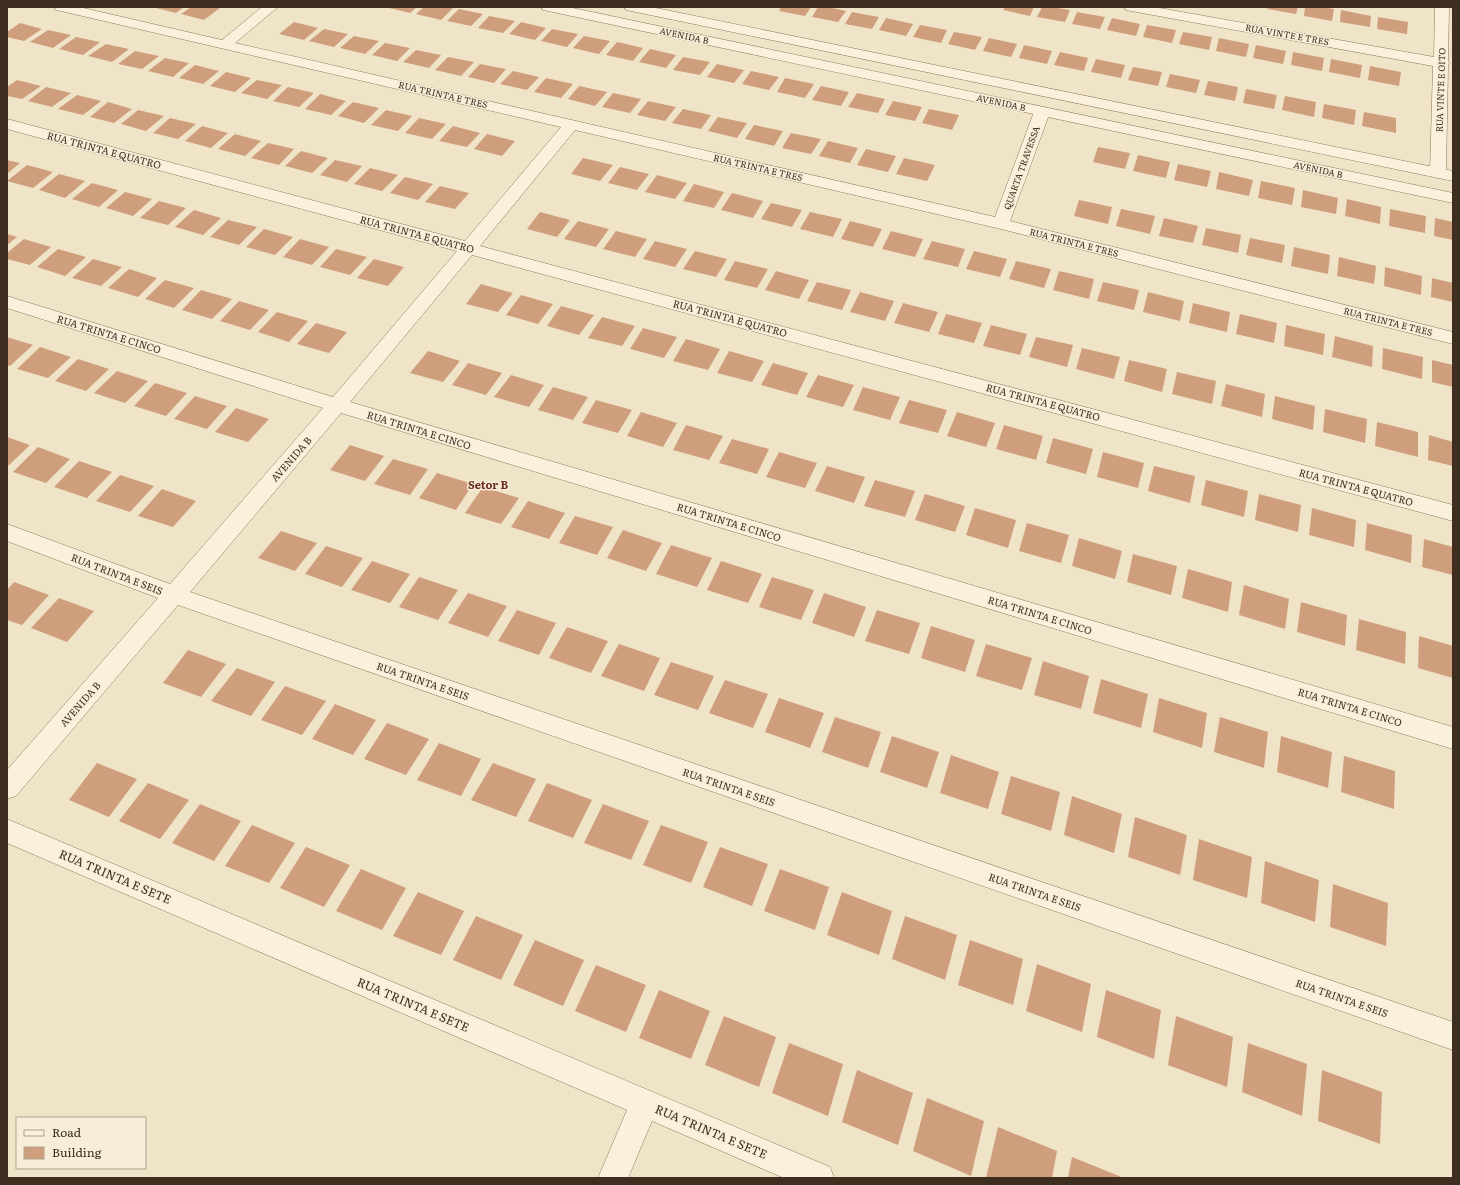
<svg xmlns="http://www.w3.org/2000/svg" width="1460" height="1185" font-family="Literata,serif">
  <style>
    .building { fill: #cf9f7d }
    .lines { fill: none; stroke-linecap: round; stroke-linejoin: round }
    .minor-casing { stroke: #8d765c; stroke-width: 1 }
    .tertiary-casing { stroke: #8d765c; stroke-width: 1 }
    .minor { fill: #faf1dc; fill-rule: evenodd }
    .tertiary { fill: #faf1dc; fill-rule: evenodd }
    .labels { text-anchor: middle; stroke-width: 3; stroke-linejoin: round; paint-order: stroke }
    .far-street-label { font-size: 9px; fill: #3d2e20; stroke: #f7eed8 }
    .street-label { font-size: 10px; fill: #3d2e20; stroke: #f7eed8 }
    .neighbourhood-label { font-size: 11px; font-weight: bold; fill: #6b2e1e; stroke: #f7eed8 }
    .near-street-label { font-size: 12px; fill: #3d2e20; stroke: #f7eed8 }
  </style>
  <rect width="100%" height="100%" fill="#f0e4c8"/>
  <path class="building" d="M152,7H184L176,13Z
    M191,7H216L220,8L204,20L181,14Z
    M385,7H417L410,13Z
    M424,7H448L453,8L441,20L416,14Z
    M781,7H811L805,16L779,11Z
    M818,7H828L846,11L838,22L812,17Z
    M1005,7H1034L1030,16L1003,10Z
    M1042,7H1052L1070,10L1065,22L1037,17Z
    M1268,7H1298L1296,14L1267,9Z
    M1305,7H1322L1334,9L1332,21L1304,16Z
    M459,9L483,14L471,26L447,21Z
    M1341,10L1371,16L1370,27L1340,22Z
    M852,12L879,17L872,29L845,24Z
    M1077,12L1105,17L1100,29L1072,24Z
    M489,16L515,21L503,33L478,28Z
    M1378,17L1408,22L1407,34L1377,29Z
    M886,18L913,24L906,36L879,30Z
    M1112,18L1140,24L1136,36L1107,30Z
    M294,22L318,28L304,40L279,34Z
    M521,22L546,28L535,40L509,34Z
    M20,23L42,29L24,41L7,37V32Z
    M920,25L947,30L941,43L913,37Z
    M1147,25L1176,30L1172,43L1143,37Z
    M324,29L348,34L334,47L309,41Z
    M552,29L578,34L567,47L541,41Z
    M48,30L71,35L53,48L30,42Z
    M954,32L982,37L975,50L948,44Z
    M1183,32L1212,37L1209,50L1179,44Z
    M354,36L379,41L365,54L340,48Z
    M584,36L610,41L599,54L573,48Z
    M76,37L100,42L83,55L59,49Z
    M989,38L1017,44L1011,57L983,51Z
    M1219,38L1249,44L1246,57L1216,51Z
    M617,42L643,48L633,61L606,55Z
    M385,43L410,48L397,61L372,55Z
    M106,44L129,49L112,62L88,56Z
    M1024,45L1052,51L1047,64L1019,58Z
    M1256,45L1286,51L1283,64L1253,58Z
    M650,49L676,55L666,68L639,62Z
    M416,50L441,55L429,68L403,62Z
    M135,51L159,56L142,69L118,64Z
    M1060,52L1088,58L1084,71L1054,65Z
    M1293,52L1324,58L1322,71L1291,65Z
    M448,57L474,62L461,76L435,70Z
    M683,57L710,62L700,75L673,70Z
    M165,58L189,63L173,77L148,71Z
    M1096,59L1125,65L1121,78L1091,72Z
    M1331,59L1362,65L1360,78L1329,72Z
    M480,64L506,69L494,83L468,77Z
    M717,64L744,70L734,83L707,77Z
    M195,65L219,71L203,84L179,78Z
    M1370,66L1401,72L1399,86L1368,80Z
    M1133,67L1162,72L1158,86L1128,80Z
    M513,71L539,77L527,90L500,84Z
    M751,71L779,77L769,90L742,84Z
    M226,72L251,78L235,92L210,86Z
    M1170,74L1200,80L1196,93L1166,87Z
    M546,78L573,84L561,98L534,92Z
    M785,78L814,84L805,98L777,92Z
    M17,80L41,86L22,99L7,96V87Z
    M257,80L282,85L267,99L241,93Z
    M1208,81L1238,87L1235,101L1204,95Z
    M579,86L607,92L595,106L568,99Z
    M821,86L849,92L841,106L812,100Z
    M46,87L71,93L52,107L28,101Z
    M288,87L314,93L299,107L273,101Z
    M1246,89L1277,95L1274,109L1243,103Z
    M613,93L641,99L630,113L602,107Z
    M857,93L885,99L878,113L848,107Z
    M320,94L346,101L331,115L305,109Z
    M77,95L101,101L83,115L58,109Z
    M1285,96L1316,102L1314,117L1282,110Z
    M648,101L676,107L665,121L637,115Z
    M893,101L922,107L915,121L885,115Z
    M108,102L132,109L114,123L90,117Z
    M353,102L379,108L364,123L338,116Z
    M1324,104L1356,110L1354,125L1322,118Z
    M683,109L711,115L701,129L672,123Z
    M929,109L959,115L952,130L922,123Z
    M138,110L164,116L146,131L121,124Z
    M386,110L412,116L398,131L371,125Z
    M1364,112L1396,118V133L1362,126Z
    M718,117L747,123L737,138L708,131Z
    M170,118L196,124L178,139L153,133Z
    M419,118L446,124L432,139L405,133Z
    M754,125L783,131L774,146L745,139Z
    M202,126L228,133L211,148L185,141Z
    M453,126L480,133L467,147L439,141Z
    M791,133L821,139L811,154L782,148Z
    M235,134L261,141L245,156L218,149Z
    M487,134L515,141L502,156L474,149Z
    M828,141L858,148L850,163L819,156Z
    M268,143L294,149L279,165L251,158Z
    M1098,147L1130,153L1125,169L1093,162Z
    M866,149L896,156L888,172L857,165Z
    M301,151L328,158L312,173L285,166Z
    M1138,155L1170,162L1166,178L1133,171Z
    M583,158L613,165L600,181L571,174Z
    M904,158L935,165L927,181L896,174Z
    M7,160L20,163L7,174Z
    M335,160L362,166L347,182L320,175Z
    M1178,164L1211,171L1207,187L1174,180Z
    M27,165L53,172L33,188L7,181Z
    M620,167L649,174L637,190L608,183Z
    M370,168L398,175L382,191L354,184Z
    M1219,172L1253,180L1249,196L1216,189Z
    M59,174L85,181L65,198L39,190Z
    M657,175L687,183L675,199L645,192Z
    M405,177L433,184L418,200L390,193Z
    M1261,181L1295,188L1292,205L1258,198Z
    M92,183L118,190L99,207L72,199Z
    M694,184L724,192L714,208L683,201Z
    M440,186L469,193L455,209L425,202Z
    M1303,190L1338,198L1336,214L1301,207Z
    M125,192L152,199L133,216L106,208Z
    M732,193L763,201L753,218L721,210Z
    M1347,199L1381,207L1380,224L1345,216Z
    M1079,200L1112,207L1108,224L1074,216Z
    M159,201L186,208L168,225L140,218Z
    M771,203L802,210L792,227L761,219Z
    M1121,209L1155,216L1150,234L1116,226Z
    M1390,209L1426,216L1425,233L1389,226Z
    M194,210L221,218L203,235L175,227Z
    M540,212L570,220L557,237L527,229Z
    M810,212L842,219L833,237L800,229Z
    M1164,218L1198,226L1193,243L1159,236Z
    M1435,218L1453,222V240L1434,236Z
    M228,220L257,227L239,245L210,237Z
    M578,221L609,229L596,247L564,239Z
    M850,221L882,229L873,247L841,239Z
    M1206,228L1241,235L1238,253L1202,245Z
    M264,229L293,237L275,255L246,247Z
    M616,231L647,239L635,257L603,249Z
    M891,231L923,239L915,257L882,249Z
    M7,234L17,237L7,245Z
    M1250,238L1285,245L1282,263L1246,255Z
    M24,239L51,247L30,265L7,259V253Z
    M300,239L329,247L312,265L283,257Z
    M655,241L687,249L675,267L643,259Z
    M932,241L965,249L958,267L923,259Z
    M1294,247L1330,255L1328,274L1291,266Z
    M58,249L86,257L65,276L37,267Z
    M336,249L367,257L350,275L320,267Z
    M695,251L727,259L716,277L683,269Z
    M974,251L1007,259L1000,277L966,269Z
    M1339,257L1376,266L1374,284L1337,276Z
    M93,259L122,267L101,286L72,278Z
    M374,259L404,267L388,286L357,278Z
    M735,261L768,269L757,288L724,280Z
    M1016,261L1051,269L1044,288L1009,279Z
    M1385,267L1422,276L1421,295L1384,286Z
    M129,269L157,278L138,297L108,288Z
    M776,271L809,280L799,299L765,290Z
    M1059,271L1094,279L1089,299L1053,290Z
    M1432,278L1453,283V302L1431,297Z
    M165,280L194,288L174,308L145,299Z
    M817,282L851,290L842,310L807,301Z
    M1103,282L1139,290L1134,310L1097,301Z
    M481,284L513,293L498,312L466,304Z
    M201,290L232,299L212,319L182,310Z
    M860,292L894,301L885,321L850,312Z
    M1148,292L1184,301L1180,321L1143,312Z
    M521,295L553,304L538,324L506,315Z
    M239,301L269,310L250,330L220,321Z
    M903,303L938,312L929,332L894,323Z
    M1193,303L1230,312L1227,332L1189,323Z
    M561,306L594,315L579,335L547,326Z
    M277,312L308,321L289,342L258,332Z
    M946,314L982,323L974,343L938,334Z
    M1240,314L1277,323L1274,343L1236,334Z
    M602,317L635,326L622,346L588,338Z
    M316,323L347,332L329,353L297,344Z
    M991,325L1027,334L1020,355L983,346Z
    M1286,325L1325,334L1323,355L1284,346Z
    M643,328L677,337L664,358L630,349Z
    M1335,336L1373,346L1372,367L1332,357Z
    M7,337L33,345L10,366L7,365Z
    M1036,337L1073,345L1067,367L1029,357Z
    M686,339L720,349L708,370L673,361Z
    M40,347L71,357L48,378L17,369Z
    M1082,348L1120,357L1114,379L1076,369Z
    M1383,348L1423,357L1422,379L1382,369Z
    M428,351L460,361L443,382L410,373Z
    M729,351L764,361L752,382L717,373Z
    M78,359L109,369L86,391L55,381Z
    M1129,360L1167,369L1162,392L1124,381Z
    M1432,360L1453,365V387L1432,382Z
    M468,363L502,373L486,395L452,385Z
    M773,363L808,373L797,395L761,385Z
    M117,371L148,381L125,403L94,393Z
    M1177,372L1216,381L1212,404L1172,394Z
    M511,375L544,385L529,407L494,397Z
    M818,375L854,385L843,407L806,397Z
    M155,383L187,393L166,416L134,406Z
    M1226,384L1265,394L1262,417L1221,406Z
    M553,387L588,397L573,420L538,410Z
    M863,387L900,397L890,420L853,410Z
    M195,396L227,406L207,429L174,419Z
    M1275,396L1315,406L1313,430L1272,419Z
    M596,400L632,410L618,433L582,423Z
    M909,400L947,410L938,433L899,423Z
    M236,408L269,419L248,442L215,432Z
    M1325,409L1367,419L1365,443L1323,432Z
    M641,412L677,423L663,447L627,436Z
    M957,412L995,423L986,447L947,436Z
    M1377,422L1418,432V457L1375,446Z
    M686,425L723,436L709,460L673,450Z
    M1004,425L1043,436L1036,460L996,449Z
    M1429,435L1453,442V466L1428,460Z
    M7,437L30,445L7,467Z
    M1053,438L1093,449L1086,474L1046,463Z
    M732,439L769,449L757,474L719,463Z
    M350,445L384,456L365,481L330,470Z
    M38,447L70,459L46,483L13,472Z
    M779,452L817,463L805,488L766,477Z
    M1103,452L1144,463L1138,488L1097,477Z
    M393,459L428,469L410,495L374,484Z
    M79,461L112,472L87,498L54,487Z
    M827,466L865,477L854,503L815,491Z
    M1154,466L1195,476L1190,503L1148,491Z
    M437,473L473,484L456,510L419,498Z
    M120,475L154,486L130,512L96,501Z
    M875,480L915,491L905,517L864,506Z
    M1206,480L1248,491L1244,517L1201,505Z
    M483,487L519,498L501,524L465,513Z
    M162,489L196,501L173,527L138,516Z
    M925,494L965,506L955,532L915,520Z
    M1259,494L1301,505L1298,532L1255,520Z
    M528,501L565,513L549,539L511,527Z
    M975,508L1016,520L1008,548L966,535Z
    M1312,508L1356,520L1354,547L1309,535Z
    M575,516L613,527L597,555L559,543Z
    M1027,523L1069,535L1061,563L1019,551Z
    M1367,523L1412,535L1411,563L1365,550Z
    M623,530L662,543L646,571L607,558Z
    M281,531L317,543L295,571L258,558Z
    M1079,538L1122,551L1115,579L1072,566Z
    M1424,539L1453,547V575L1422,567Z
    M671,545L712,558L697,587L656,574Z
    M326,546L363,558L342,587L305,574Z
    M1133,554L1177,566L1171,595L1127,582Z
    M372,561L410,574L390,603L351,590Z
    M721,561L762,574L748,603L707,590Z
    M1188,569L1232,582L1228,612L1182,598Z
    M419,577L458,590L438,620L399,607Z
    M772,577L814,590L801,620L759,607Z
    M14,582L49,595L22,625L7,620V590Z
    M1244,585L1289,599L1285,629L1239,615Z
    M468,593L507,606L488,637L448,623Z
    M824,593L866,607L854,637L812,623Z
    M59,598L94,611L67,642L31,628Z
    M1301,602L1347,615L1345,646L1297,632Z
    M517,610L556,623L539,655L498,641Z
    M877,610L920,623L909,654L865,641Z
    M1359,619L1406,632L1405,664L1356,650Z
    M931,626L975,640L965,672L921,658Z
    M567,627L608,641L591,673L549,658Z
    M1419,636L1453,646V678L1418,668Z
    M619,644L660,658L644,691L601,676Z
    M986,644L1032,658L1022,690L976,676Z
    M188,650L226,664L201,697L163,683Z
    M1043,661L1089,676L1081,709L1034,695Z
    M671,662L714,676L698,710L654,695Z
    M237,668L275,682L251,716L211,701Z
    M1101,679L1148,694L1141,728L1093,713Z
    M725,680L768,694L753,728L709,713Z
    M285,686L326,701L302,735L261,720Z
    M779,698L824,713L810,748L765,732Z
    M1159,698L1207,713L1202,748L1153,732Z
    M335,704L376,720L353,755L312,739Z
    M835,717L881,732L868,768L822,752Z
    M1220,717L1268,732L1264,768L1214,752Z
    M387,723L429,739L406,775L364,759Z
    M892,736L939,752L927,788L880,772Z
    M1281,736L1332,752L1328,788L1277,772Z
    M439,743L481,759L461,796L417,780Z
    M951,755L999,772L988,809L940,793Z
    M1344,756L1395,771L1394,809L1341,792Z
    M97,763L137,779L109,817L69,800Z
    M493,763L536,779L516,817L471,800Z
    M1011,776L1060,792L1051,831L1001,814Z
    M148,783L189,800L160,839L119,821Z
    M547,783L592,800L573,838L528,821Z
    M1072,796L1122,814L1114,853L1064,835Z
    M200,804L241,821L214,861L172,843Z
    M603,804L649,821L631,860L584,843Z
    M1135,817L1187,835L1180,875L1128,857Z
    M252,825L295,843L269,883L225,866Z
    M661,825L708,842L691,883L643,865Z
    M1199,839L1252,857L1247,898L1193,880Z
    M306,847L350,865L324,907L280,888Z
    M720,847L768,864L752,906L703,887Z
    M1265,861L1319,880L1315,922L1261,903Z
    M361,869L406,888L382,930L336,911Z
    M780,869L829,887L815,930L764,911Z
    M1333,884L1388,903L1386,946L1330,927Z
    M418,892L464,911L441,955L393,936Z
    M842,892L892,911L879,955L827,935Z
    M476,916L523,935L501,980L453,960Z
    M905,916L957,935L945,980L892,959Z
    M535,940L584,960L563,1006L513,985Z
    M970,940L1023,959L1013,1005L958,985Z
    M1037,964L1091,984L1082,1032L1026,1011Z
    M596,965L646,985L626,1032L575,1011Z
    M659,990L710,1011L691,1059L639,1038Z
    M1106,990L1161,1010L1154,1059L1097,1037Z
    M724,1016L776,1037L759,1087L705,1065Z
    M1176,1016L1233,1037L1227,1087L1168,1065Z
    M789,1043L843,1064L828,1116L772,1093Z
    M1248,1043L1307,1064L1302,1116L1242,1092Z
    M857,1070L913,1093L898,1145L842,1122Z
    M1322,1070L1382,1092L1380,1144L1318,1121Z
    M927,1098L984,1121L971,1176L913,1151Z
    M998,1127L1057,1151L1052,1178H986Z
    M1072,1157L1124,1178H1068Z"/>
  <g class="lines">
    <defs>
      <path id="minor" d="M54,7H79L222,40L262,7H278L235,43L995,217L1034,112L1037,109L1042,107L1047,109L1050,112L1010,221L1453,332V344L1001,229L575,130L480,246L1453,505V521L472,255L350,402L1453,727V749L341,413L190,592L1453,1022V1050L178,605L16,796L7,799V770L158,598L7,541V524L170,584L323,408L7,308V296L333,397L457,251L7,129V119L465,241L561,127L61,11L56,10Z
        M1124,7H1154L1434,57L1435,7H1449L1448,61L1449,63L1448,65L1446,173L1444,176L1438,178L1432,176L1430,173L1433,66L1131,11L1126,10Z
        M7,819L830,1167L834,1178H784L652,1121L628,1178H598L627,1110L7,843Z"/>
      <path id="tertiary" d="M541,7H568L1453,193V203L548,11L543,10Z
        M624,7H651L1453,171V181L631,11L626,10Z"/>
    </defs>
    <use href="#minor" class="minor-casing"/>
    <use href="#tertiary" class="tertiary-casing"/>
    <use href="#minor" class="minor"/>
    <use href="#tertiary" class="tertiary"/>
  </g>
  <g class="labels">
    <g class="far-street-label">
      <text transform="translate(1287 35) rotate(10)" y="3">RUA VINTE E TRES</text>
      <text transform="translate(684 36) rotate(12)" y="3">AVENIDA B</text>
      <text transform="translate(1441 90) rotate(-88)" y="3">RUA VINTE E OITO</text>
      <text transform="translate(443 95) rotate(13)" y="3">RUA TRINTA E TRES</text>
      <text transform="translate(1001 103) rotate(12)" y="3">AVENIDA B</text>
      <text transform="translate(758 168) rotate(13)" y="3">RUA TRINTA E TRES</text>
      <text transform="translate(1022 168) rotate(-70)" y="3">QUARTA TRAVESSA</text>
      <text transform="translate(1318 170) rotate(12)" y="3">AVENIDA B</text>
      <text transform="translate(1074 243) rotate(14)" y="3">RUA TRINTA E TRES</text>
      <text transform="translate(1388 322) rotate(14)" y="3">RUA TRINTA E TRES</text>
    </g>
    <g class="street-label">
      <text transform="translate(104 150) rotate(15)" y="4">RUA TRINTA E QUATRO</text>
      <text transform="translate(417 234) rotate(15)" y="4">RUA TRINTA E QUATRO</text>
      <text transform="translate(730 318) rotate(15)" y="4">RUA TRINTA E QUATRO</text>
      <text transform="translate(109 334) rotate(17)" y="4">RUA TRINTA E CINCO</text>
      <text transform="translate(1043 402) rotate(15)" y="4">RUA TRINTA E QUATRO</text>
      <text transform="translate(419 430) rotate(17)" y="4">RUA TRINTA E CINCO</text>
      <text transform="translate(291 459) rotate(-49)" y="4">AVENIDA B</text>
      <text transform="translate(1356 487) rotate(15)" y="4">RUA TRINTA E QUATRO</text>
      <text transform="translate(729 522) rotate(17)" y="4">RUA TRINTA E CINCO</text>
      <text transform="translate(117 574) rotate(21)" y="4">RUA TRINTA E SEIS</text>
      <text transform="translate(1040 615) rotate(17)" y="4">RUA TRINTA E CINCO</text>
      <text transform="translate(423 681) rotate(19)" y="4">RUA TRINTA E SEIS</text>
      <text transform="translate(80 704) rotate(-49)" y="4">AVENIDA B</text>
      <text transform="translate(1350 707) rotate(17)" y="4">RUA TRINTA E CINCO</text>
      <text transform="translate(729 787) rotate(19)" y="4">RUA TRINTA E SEIS</text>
      <text transform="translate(1035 892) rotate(19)" y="4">RUA TRINTA E SEIS</text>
      <text transform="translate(1342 998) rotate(19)" y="4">RUA TRINTA E SEIS</text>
    </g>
    <g class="neighbourhood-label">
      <text x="488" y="489">Setor B</text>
    </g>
    <g class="near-street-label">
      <text transform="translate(115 877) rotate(23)" y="4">RUA TRINTA E SETE</text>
      <text transform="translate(413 1005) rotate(23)" y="4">RUA TRINTA E SETE</text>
      <text transform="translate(711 1132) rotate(23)" y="4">RUA TRINTA E SETE</text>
    </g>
  </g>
  <rect width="1460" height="1185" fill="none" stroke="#3d2e20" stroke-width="16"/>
  <rect x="16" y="1117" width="130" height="52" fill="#f7eed8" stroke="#ada18e"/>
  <rect x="24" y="1130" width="20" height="6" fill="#faf1dc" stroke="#ada18e"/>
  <text x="52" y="1137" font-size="12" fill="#3d2e20">Road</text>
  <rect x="24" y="1147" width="20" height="12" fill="#cf9f7d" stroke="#ada18e"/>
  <text x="52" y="1157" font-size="12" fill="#3d2e20">Building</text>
</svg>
